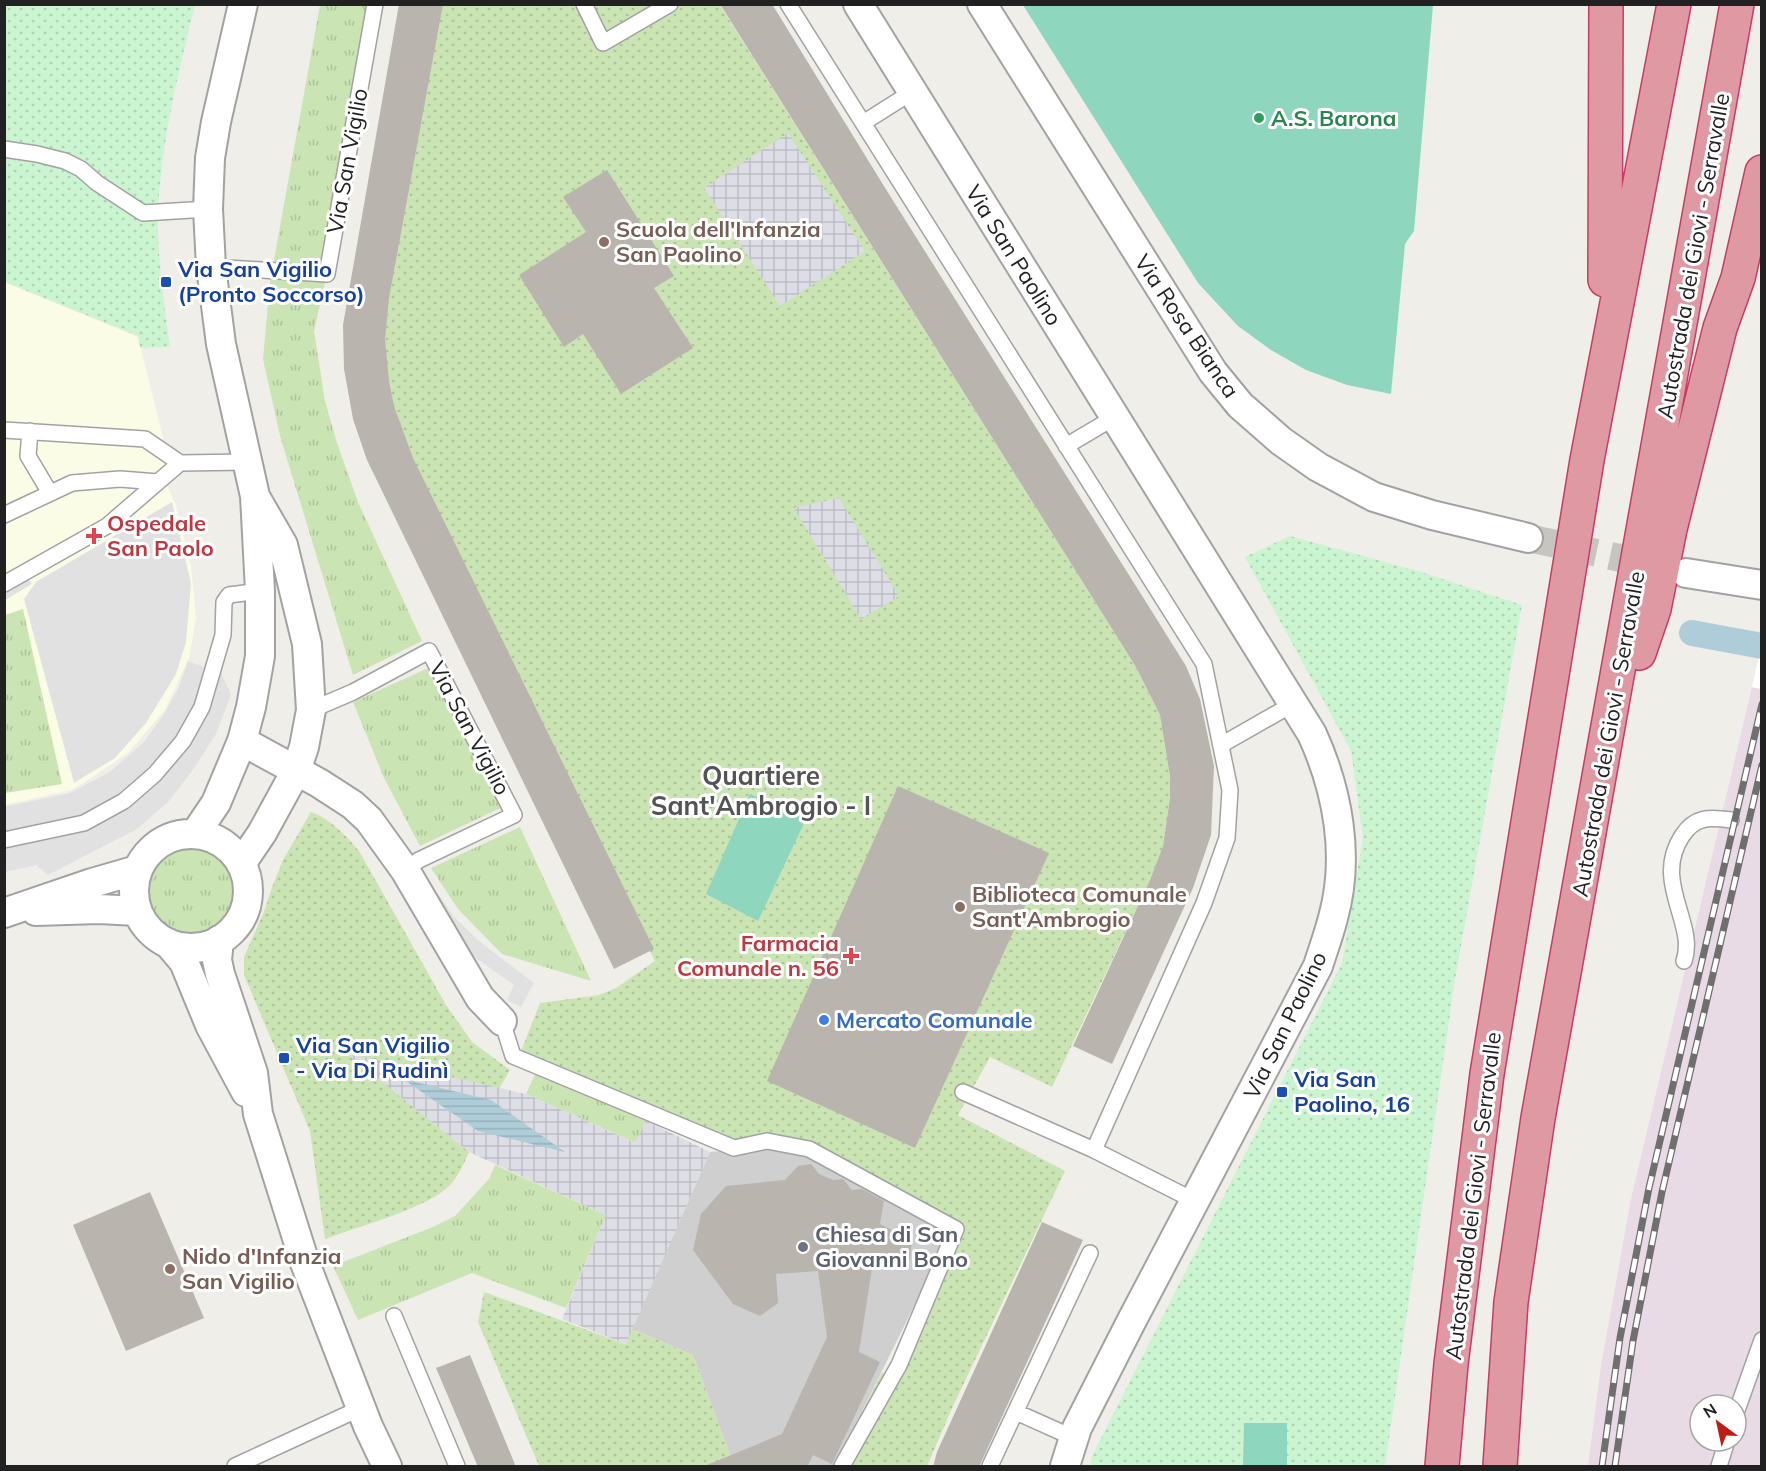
<svg xmlns="http://www.w3.org/2000/svg" width="1766" height="1471" font-family="Mulish,sans-serif">
  <style>
    .education { fill: #fbfce6 }
    .religious { fill: #cfcfcf }
    .railway { fill: #e8dbe5; fill-rule: evenodd }
    .grass { fill: url(#grass-tufts) }
    .park { fill: url(#park-dots) }
    .garden { fill: url(#garden-dots) }
    .pitch { fill: #8fd6be }
    .parking { fill: #e1e1e1 }
    .plaza { fill: url(#plaza-grid) }
    .water { fill: url(#water-rules) }
    .pier { fill: #fff }
    .lines { fill: none; stroke-linecap: round; stroke-linejoin: round }
    .canal { stroke: #aecdd9; stroke-width: 26 }
    .building { fill: #b9b4ae }
    .street-tunnel { stroke: #c7c5c0; stroke-width: 28; stroke-dasharray: 28 14; stroke-linecap: butt }
    .lane-casing { stroke: #a2a2a2; stroke-width: 18 }
    .street-casing { stroke: #a2a2a2; stroke-width: 32 }
    .highway-casing { stroke: #c93b66; stroke-width: 36 }
    .lane { stroke: #fff; stroke-width: 15 }
    .street { stroke: #fff; stroke-width: 28 }
    .highway { stroke: #de99a3; stroke-width: 33 }
    .rail-casing { stroke: #6f6f6f; stroke-width: 7 }
    .rail { stroke: #fff; stroke-width: 4.5; stroke-dasharray: 14; stroke-linecap: butt }
    .leisure-dot { fill: #2e9e5b; stroke: #fff; stroke-width: 2 }
    .education-dot { fill: #8d6e63; stroke: #fff; stroke-width: 2 }
    .transit-dot { fill: #1a4fb4; stroke: #fff; stroke-width: 2 }
    .health-dot { fill: #e0444e; stroke: #fff; stroke-width: 2 }
    .shop-dot { fill: #3f7fe0; stroke: #fff; stroke-width: 2 }
    .worship-dot { fill: #6b7280; stroke: #fff; stroke-width: 2 }
    .labels { text-anchor: middle; stroke-width: 6; stroke-linejoin: round; paint-order: stroke }
    .leisure-label { font-size: 22px; font-weight: bold; fill: #27864d; stroke: #fff; text-anchor: start }
    .street-label { font-size: 22px; fill: #212121; stroke: #fff }
    .education-label { font-size: 22px; font-weight: bold; fill: #785e54; stroke: #fff; text-anchor: start }
    .transit-label { font-size: 22px; font-weight: bold; fill: #164399; stroke: #fff; text-anchor: start }
    .health-label { font-size: 22px; font-weight: bold; fill: #be3a42; stroke: #fff; text-anchor: start }
    .shop-label { font-size: 22px; font-weight: bold; fill: #366cbe; stroke: #fff; text-anchor: start }
    .worship-label { font-size: 22px; font-weight: bold; fill: #5b616d; stroke: #fff; text-anchor: start }
    .quarter-label { font-size: 26px; font-weight: bold; fill: #545454; stroke: #fff }
  </style>
  <defs>
    <pattern id="grass-tufts" width="24" height="20" patternUnits="userSpaceOnUse" patternTransform="scale(1.5)"><rect width="24" height="20" fill="#cae4b4"/><path d="M3 7l-1-3M5 7V3M7 7l1-3M15 17l-1-3M17 17v-4M19 17l1-3" fill="none" stroke="#adc39a"/></pattern>
    <pattern id="park-dots" width="8" height="8" patternUnits="userSpaceOnUse" patternTransform="scale(1.5)"><rect width="8" height="8" fill="#cbf4d0"/><path d="M2 2h.1M6 6h.1" fill="none" stroke="#aed1b2" stroke-width="1.8" stroke-linecap="round"/></pattern>
    <pattern id="garden-dots" width="8" height="8" patternUnits="userSpaceOnUse" patternTransform="scale(1.5)"><rect width="8" height="8" fill="#cae4b4"/><path d="M2 2h.1M6 6h.1" fill="none" stroke="#adc39a" stroke-width="1.8" stroke-linecap="round"/></pattern>
    <pattern id="plaza-grid" width="8" height="8" patternUnits="userSpaceOnUse" patternTransform="scale(1.5)"><rect width="8" height="8" fill="#dddde6"/><path d="M0 4h8M4 0v8" fill="none" stroke="#bdbdc5"/></pattern>
    <pattern id="water-rules" width="6" height="5" patternUnits="userSpaceOnUse" patternTransform="scale(1.5)"><rect width="6" height="5" fill="#aecdd9"/><path d="M0 2.5h6" fill="none" stroke="#95b0ba"/></pattern>
  </defs>
  <rect width="100%" height="100%" fill="#f0eee8"/>
  <path class="education" d="M4,282L138,337L163,438L167,485L176,505L191,566L196,618L189,658L165,710L128,753L85,782L71,790L5,805Z"/>
  <path class="religious" d="M774,1147L808,1153L952,1229L835,1466H734L693,1355L632,1329L710,1152Z"/>
  <path class="railway" d="M1752,687L1762,689L1761,1466H1588L1601,1366L1631,1199ZM1700,1405H1736V1441H1700Z"/>
  <path class="grass" d="M320,5H375L327,274L314,331L325,401L336,440L358,502L422,641L353,675L280,436L263,359L270,282Z
    M23,609L62,784L5,793V615Z
    M435,665L509,804L420,846L384,778L353,702Z
    M520,827L591,981L502,954L458,909L431,868Z
    M142 891a47 47 0 1 1 94 0a47 47 0 1 1-94 0Z
    M536,1072L646,1121L636,1143L526,1094Z
    M495,1165L606,1215L566,1308L472,1273L358,1320L333,1266L433,1227L455,1216L489,1179Z"/>
  <path class="park" d="M4,5H195C178,73 161,143 158,213C157,258 164,302 170,347L140,348L138,336L5,282Z
    M1290,536L1418,571L1522,605L1455,979L1385,1466H1090L1092,1456L1342,963L1363,837L1351,751L1245,557Z"/>
  <path class="garden" d="M441,5H720L1136,667L1160,715L1170,776V798L1163,846L1150,880L1052,1087L990,1057L958,1115L1065,1171L953,1406L927,1466H835L882,1372L892,1377L956,1228L809,1149L734,1148L518,1059L540,1003L599,995L616,988L655,961L409,459L392,408L383,340L387,298Z
    M311,812C331,819 346,836 359,851L446,1005L472,1042L510,1070L499,1089L348,1054L469,1152C464,1163 459,1175 450,1185C429,1208 356,1227 325,1239L310,1131L244,975V957L263,914L273,885L283,860Z
    M484,1292L625,1344L632,1329L693,1355L734,1466H539L478,1322Z"/>
  <path class="pitch" d="M1023,5H1433L1414,231L1405,244L1391,394L1347,385L1306,370L1271,350L1238,326L1198,283Z
    M750,794L806,819L758,921L706,894Z
    M1244,1423H1287V1466H1243Z"/>
  <path class="parking" d="M172,502L191,583L186,642L176,674L146,723L115,758L74,783L24,599L36,582Z
    M28,578L32,584L5,600L4,591Z
    M188,661L221,673L231,694L216,734L195,767L169,801L137,829L48,875L36,865L5,872L4,807L70,793L110,772L144,742L164,714L178,689Z
    M423,872L454,917L479,941L534,983L521,1007L507,1000L514,985L469,953L416,882Z"/>
  <path class="plaza" d="M788,133L865,251L780,306L704,188Z
    M839,498L899,596L861,619L794,508Z
    M346,1053L526,1094L635,1143L646,1121L710,1152L626,1344L562,1319L606,1215L469,1152Z"/>
  <path class="water" d="M403,1079L491,1100L565,1152L478,1131Z"/>
  <path class="pier" d="M1761,647V689L1752,687Z"/>
  <g class="lines">
    <path class="canal" d="M1692,633L1762,646"/>
  </g>
  <path class="building" d="M399,4H443L389,298L385,339L389,381L394,406L413,458L654,949L614,969L367,460L353,419L344,369L343,325Z
    M720,4H772L887,191L1146,602L1186,666L1200,699L1214,766L1211,835L1193,888L1112,1064L1073,1046L1150,880L1163,846L1170,798V776L1160,715L1136,667Z
    M607,170L674,276L654,288L693,348L621,394L583,334L564,347L519,275L586,232L563,197Z
    M898,786L1049,853L915,1148L767,1081Z
    M811,1164L819,1174L833,1180L843,1179L852,1190L862,1189L884,1201L880,1224L912,1240L910,1260L873,1262L859,1352L880,1362L832,1464L813,1455L807,1467H702L782,1434L827,1337L818,1271L776,1274L778,1303L760,1316L733,1304L693,1250L701,1214L726,1186L785,1180L798,1166Z
    M150,1192L204,1318L126,1351L73,1225Z
    M1042,1222L1083,1240L979,1467H933L937,1452Z
    M470,1355L516,1467H478L436,1368Z"/>
  <g class="lines">
    <path class="street-tunnel" d="M1528,538L1657,566"/>
    <defs>
      <path id="lane" d="M584,4L603,43L670,4
        M788,4L1204,664L1230,790L1227,838L1204,903L1094,1150
        M863,123L912,92
        M4,149L37,154L65,161L81,169L97,183L143,213L208,209
        M211,267L327,274L375,4
        M4,430L145,439L180,463
        M30,431L28,456L50,493
        M1066,446L1115,417
        M4,515L72,483L120,479L158,482
        M4,584L107,526L180,463L248,462
        M311,710L353,692L429,651L514,815L419,860L405,870
        M1221,745L1293,704
        M4,840L84,823L124,801L155,774L183,741L202,707L223,635L224,602L229,595L260,591
        M1684,961C1697,923 1652,882 1682,836C1695,816 1710,817 1731,820
        M502,1021L513,1056L734,1148L767,1141L809,1149L956,1229L899,1365L842,1466
        M963,1092L1094,1150L1195,1201
        M394,1316L457,1466
        M1016,1412L1074,1438
        M1736,1413L1762,1340
        M235,1466L361,1408
        M990,1466L1090,1253
        M1719,1466L1727,1441"/>
      <path id="street" d="M858,4L1312,734C1338,791 1350,857 1333,918C1329,934 1323,950 1318,966L1131,1322L1077,1428L1065,1466
        M982,4L1213,372L1240,405L1281,441L1318,467L1374,497L1432,515L1528,538
        M1686,573L1762,585
        M242,741L319,783L353,805L369,820L405,870L480,998L502,1021
        M195,834L216,803L242,741L251,707L260,656V591L255,496L221,344L211,267L208,209L210,158L216,122L243,4
        M134 891a57 57 0 1 1 114 0a57 57 0 1 1-114 0Z
        M241,864L262,833L296,771L304,747L311,710L307,644L283,545L257,500
        M36,911L99,909L137,911
        M4,913L92,883L137,870
        M219,940L217,960L220,974L253,1073L258,1114L305,1263L368,1426L387,1466
        M168,943L184,962L210,1025L246,1092"/>
      <path id="highway" d="M1605,280L1606,4
        M1639,653L1654,609L1670,529L1720,328L1738,278L1762,172
        M1442,1466L1451,1364L1487,1074L1587,460L1674,4
        M1500,1466L1511,1302L1538,1118L1737,4"/>
    </defs>
    <use href="#lane" class="lane-casing"/>
    <use href="#street" class="street-casing"/>
    <use href="#highway" class="highway-casing"/>
    <use href="#lane" class="lane"/>
    <use href="#street" class="street"/>
    <use href="#highway" class="highway"/>
    <defs>
      <path id="rail" d="M1602,1466L1620,1338L1649,1188L1762,704
        M1615,1466L1633,1341L1662,1192L1762,765"/>
    </defs>
    <use href="#rail" class="rail-casing"/>
    <use href="#rail" class="rail"/>
  </g>
  <circle class="leisure-dot" cx="1259" cy="118" r="6"/>
  <g class="education-dot">
    <circle cx="604" cy="242" r="6"/>
    <circle cx="960" cy="907" r="6"/>
    <circle cx="170" cy="1269" r="6"/>
  </g>
  <g class="transit-dot">
    <rect x="160" y="276" width="12" height="12" rx="3"/>
    <rect x="278" y="1052" width="12" height="12" rx="3"/>
    <rect x="1276" y="1086" width="12" height="12" rx="3"/>
  </g>
  <g class="health-dot">
    <path d="M91 527h6v6h6v6h-6v6h-6v-6h-6v-6h6z"/>
    <path d="M848 947h6v6h6v6h-6v6h-6v-6h-6v-6h6z"/>
  </g>
  <circle class="shop-dot" cx="824" cy="1020" r="6"/>
  <circle class="worship-dot" cx="803" cy="1247" r="6"/>
  <g class="labels">
    <g class="leisure-label">
      <text x="1271" y="126">A.S. Barona</text>
    </g>
    <g class="street-label">
      <text transform="translate(347 161) rotate(-80)" y="8">Via San Vigilio</text>
      <text transform="translate(1014 255) rotate(58)" y="8">Via San Paolino</text>
      <text transform="translate(1693 256) rotate(-80)" y="8">Autostrada dei Giovi - Serravalle</text>
      <text transform="translate(1187 326) rotate(56)" y="8">Via Rosa Bianca</text>
      <text transform="translate(470 728) rotate(62)" y="8">Via San Vigilio</text>
      <text transform="translate(1608 734) rotate(-80)" y="8">Autostrada dei Giovi - Serravalle</text>
      <text transform="translate(1285 1025) rotate(-64)" y="8">Via San Paolino</text>
      <text transform="translate(1473 1196) rotate(-83)" y="8">Autostrada dei Giovi - Serravalle</text>
    </g>
    <g class="education-label">
      <text x="616" y="237">Scuola dell'Infanzia<tspan x="616" dy="25">San Paolino</tspan></text>
      <text x="972" y="902">Biblioteca Comunale<tspan x="972" dy="25">Sant'Ambrogio</tspan></text>
      <text x="182" y="1264">Nido d'Infanzia<tspan x="182" dy="25">San Vigilio</tspan></text>
    </g>
    <g class="transit-label">
      <text x="178" y="277">Via San Vigilio<tspan x="178" dy="25">(Pronto Soccorso)</tspan></text>
      <text x="296" y="1053">Via San Vigilio<tspan x="296" dy="25">- Via Di Rudinì</tspan></text>
      <text x="1294" y="1087">Via San<tspan x="1294" dy="25">Paolino, 16</tspan></text>
    </g>
    <g class="health-label">
      <text x="107" y="531">Ospedale<tspan x="107" dy="25">San Paolo</tspan></text>
      <text x="839" y="951" text-anchor="end">Farmacia<tspan x="839" dy="25">Comunale n. 56</tspan></text>
    </g>
    <g class="shop-label">
      <text x="836" y="1028">Mercato Comunale</text>
    </g>
    <g class="worship-label">
      <text x="815" y="1242">Chiesa di San<tspan x="815" dy="25">Giovanni Bono</tspan></text>
    </g>
    <g class="quarter-label">
      <text x="761" y="785">Quartiere<tspan x="761" dy="30">Sant'Ambrogio - I</tspan></text>
    </g>
  </g>
  <rect width="1766" height="1471" fill="none" stroke="#212121" stroke-width="12"/>
  <g transform="translate(1718 1423) rotate(327)"><circle r="28" fill="#ffffff" stroke="#a6a6a6" stroke-width="1.5"/>
  <path d="M0-4.5L10 22L0 15L-10 22Z" fill="#bc1d16"/>
  <text y="-9" font-size="16" font-weight="bold" text-anchor="middle" fill="#212121">N</text>
  </g>
</svg>
